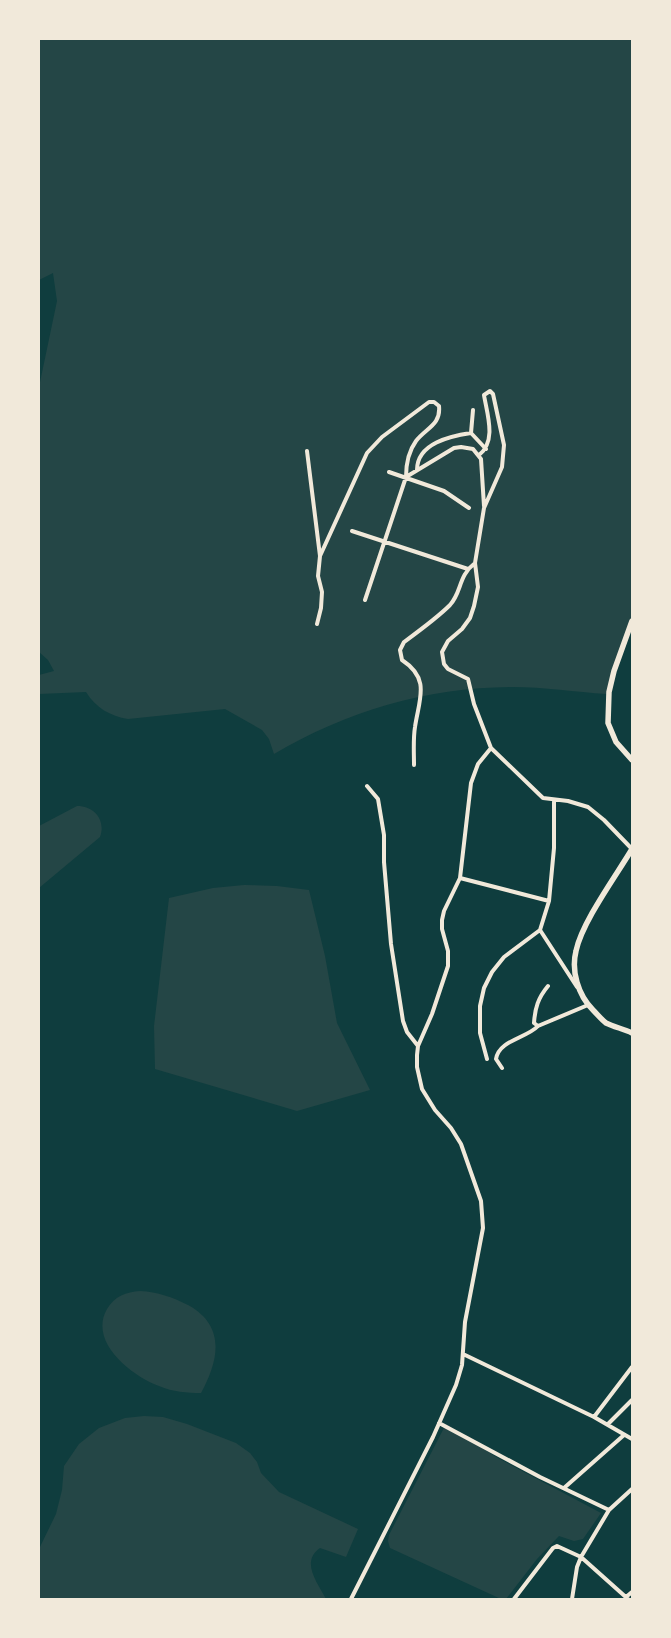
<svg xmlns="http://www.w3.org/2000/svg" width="671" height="1638" font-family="Mulish,sans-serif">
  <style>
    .green { fill: #244646 }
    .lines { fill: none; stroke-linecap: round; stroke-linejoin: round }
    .minor { stroke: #f1e9da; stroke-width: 4 }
    .secondary { stroke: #f1e9da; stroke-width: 5.5 }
  </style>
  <rect width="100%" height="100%" fill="#0f3d3e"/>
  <path class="green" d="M39,39H632V619L607,694C575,692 544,687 513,687C428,687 347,711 274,754L269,739L262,730L225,709L128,719C110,716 96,708 86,692L39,694V675L54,671L48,660L39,652V387L57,301L53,273L39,280Z
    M77,806C95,806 106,821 100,837L39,888V826Z
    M244,885L277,886L309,890L325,956L337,1023L370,1090L297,1111L155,1069L154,1026L169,898L213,888Z
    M140,1291C158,1292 172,1297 188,1305C226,1326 219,1360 201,1393C187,1393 173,1392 159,1386C132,1376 88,1342 107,1309C115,1296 126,1292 140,1291Z
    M144,1416L163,1417L187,1424L236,1443L250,1453L257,1462L261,1473L279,1492L358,1529L346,1557L320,1548C300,1562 318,1583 326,1599H39V1549L56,1514L62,1490L64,1466L79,1444L99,1428L125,1418Z
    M446,1424L496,1457L601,1513L583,1539L574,1541L559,1536L537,1559L506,1599H501L390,1548L388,1541L389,1535Z"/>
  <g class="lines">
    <path class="minor" d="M471,433L473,410
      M307,451L320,556L367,453L382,437L429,402H434L439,406C441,425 426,428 416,441C408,452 406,463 406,477L365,600
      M479,455C497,441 487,414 484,395L490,391L493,394L504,445L502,467L484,508L475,563L478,587L474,606L470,618L462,629L448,641L442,652L444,664L448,669L468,679L474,704L491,748L543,798L568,801L588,807L604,820L632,849
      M417,470C417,443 451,436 471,433L486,449
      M389,472L444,491L469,508
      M406,477L454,448L461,447L473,449L481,459L484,506
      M352,531L468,569
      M317,624L321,608L322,592L318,576L320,556
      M414,765C414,752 413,739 415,727C419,699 431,679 402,660L400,650L404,642C419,631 437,618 450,605C462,592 458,576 475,563
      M367,786L378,799L384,835V862L391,944L403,1021L407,1032L418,1046
      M460,878L549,901
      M540,930L577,987
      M538,1026L534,1023C535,1008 538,998 548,986
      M487,1059L480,1033V1006L484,988L492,972L504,957L540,930L549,901L554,848V801
      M502,1068L496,1059C499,1040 527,1038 538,1026L588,1005
      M463,1354L594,1417L632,1439
      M594,1417L632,1367
      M439,1423L540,1477L609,1510
      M608,1424L632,1400
      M564,1488L624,1435
      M626,1597L632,1592
      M351,1599L433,1437L456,1385L462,1365L465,1322L483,1228L481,1201L461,1144L451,1128L435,1110L422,1089L417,1067V1055L418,1046L432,1014L448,966V951L442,929V920L444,911L460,878L471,783L478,764L491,748
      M514,1599L553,1548L557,1546L581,1557L628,1599
      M572,1599L577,1567L581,1557L609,1510L632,1489"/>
    <path class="secondary" d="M632,621L614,671L609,692L608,723L616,742L632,760
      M632,849C616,876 582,922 576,951C571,971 578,995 593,1010C597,1014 602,1020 606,1023C614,1027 624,1029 632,1033"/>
  </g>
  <rect width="671" height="1638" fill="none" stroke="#f1e9da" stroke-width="80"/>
</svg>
